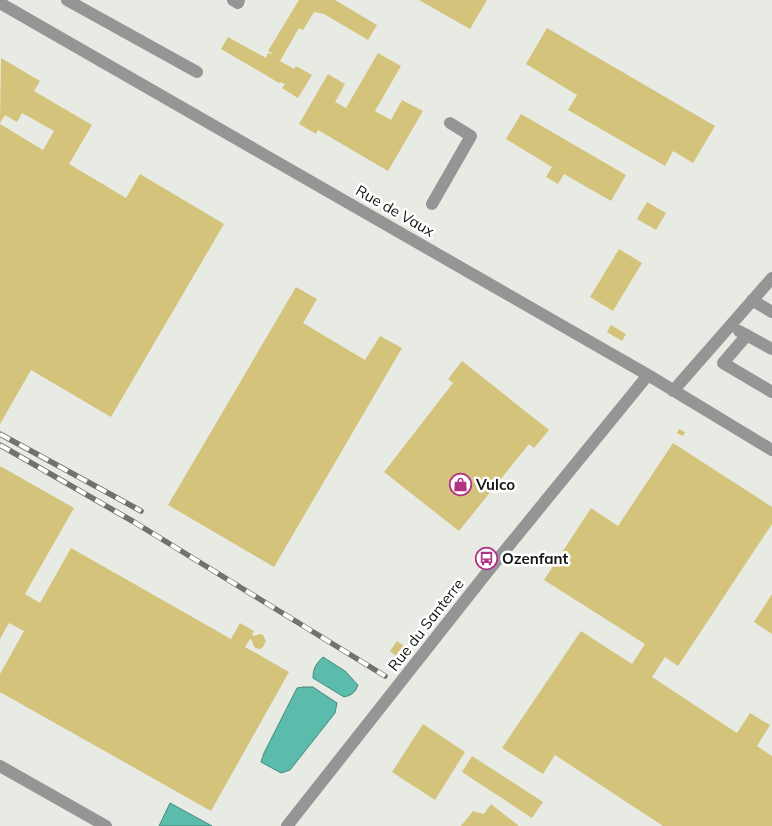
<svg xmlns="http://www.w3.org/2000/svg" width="772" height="826" font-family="Mulish,sans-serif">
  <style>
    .water { fill: #5bbcab; stroke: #468a7e }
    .building { fill: #d4c37a }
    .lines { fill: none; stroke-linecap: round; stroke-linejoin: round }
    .minor { stroke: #939694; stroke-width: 12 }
    .rail-casing { stroke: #70726e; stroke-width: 5.5 }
    .rail { stroke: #fff; stroke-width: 4; stroke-dasharray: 11; stroke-linecap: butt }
    .labels { text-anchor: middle; stroke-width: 5; stroke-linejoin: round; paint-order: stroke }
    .street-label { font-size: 15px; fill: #151614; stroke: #fff }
    .poi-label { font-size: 15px; font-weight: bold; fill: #151614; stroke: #fff; text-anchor: start }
  </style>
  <rect width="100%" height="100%" fill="#e8ebe4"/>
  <path class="water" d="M323,657L345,671L358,685C355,693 352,695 344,697L313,678C313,668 316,664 323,657Z
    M303,687H313L337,703L335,713L290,770L281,773L261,762L264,753L297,688Z
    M170,803L212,826H159Z"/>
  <path class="building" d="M299,0H335L377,25L368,40L324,14L314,12L303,30L299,28L280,61L294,69L296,66L312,75L298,98L282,88L285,84L280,82L279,83L221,49L228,37L266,58L268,53L271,54L272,53L268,51Z
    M419,0H487L470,29Z
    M547,28L715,126L693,163L673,151L665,166L568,110L577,95L526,64Z
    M378,53L401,66L375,111L391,120L402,100L423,111L388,171L318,130L316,134L299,124L328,74L345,84L335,102L346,108Z
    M1,58L40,81L34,91L92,125L69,164L126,198L140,174L224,224L111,417L31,370L0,424V124L43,150L54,131L22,113L17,122L5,115L0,123Z
    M521,114L626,175L611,201L564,174L558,184L546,177L552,167L506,139Z
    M647,202L666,213L656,230L637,219Z
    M619,249L642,263L613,311L590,297Z
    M296,287L317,299L303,323L365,360L380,336L402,348L274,567L168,505Z
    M611,325L626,334L622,341L607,332Z
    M462,361L549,430L534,448L529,444L459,531L384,472L453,383L448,379Z
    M679,429L685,432L683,436L677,433Z
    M673,443L772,507V524L678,666L665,657L652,677L737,733L750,713L770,725L757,746L772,756V826H663L555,755L543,774L502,748L581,631L632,664L645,644L544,580L591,508L618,526Z
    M0,466L74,508L25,594L40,603L71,548L231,639L240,623L254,631L252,635L254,636L260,634L263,635L266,641L263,647L260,649L255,648L253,644L252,640L250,639L245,647L289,672L211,811L0,692V674L24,631L9,623L0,639Z
    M772,594V634L754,622Z
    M397,641L404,646L396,656L390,651Z
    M423,724L465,752L435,800L392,772Z
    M472,756L543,802L532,818L462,772Z
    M491,804L519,826H461L473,811L484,814Z"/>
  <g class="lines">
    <path class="minor" d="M67,0L197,72
      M233,0L238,3L239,0
      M0,3L648,375L772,450
      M432,204L471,136L450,123
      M752,300L772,312
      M739,331L772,349
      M747,335L723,363L772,392
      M673,391L772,278
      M0,766L106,826
      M287,826L489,570L648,375"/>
    <defs>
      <path id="rail" d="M0,434L141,511
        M0,445L134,522L385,676"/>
    </defs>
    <use href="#rail" class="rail-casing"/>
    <use href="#rail" class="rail"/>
  </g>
  <defs>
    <symbol id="shop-ring" viewBox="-11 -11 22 22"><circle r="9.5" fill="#fff" stroke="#b13484" stroke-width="1.5"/><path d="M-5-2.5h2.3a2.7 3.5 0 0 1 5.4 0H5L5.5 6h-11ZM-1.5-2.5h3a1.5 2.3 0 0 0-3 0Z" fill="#b13484"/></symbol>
    <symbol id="bus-ring" viewBox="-11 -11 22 22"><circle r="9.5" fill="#fff" stroke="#b13484" stroke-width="1.5"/><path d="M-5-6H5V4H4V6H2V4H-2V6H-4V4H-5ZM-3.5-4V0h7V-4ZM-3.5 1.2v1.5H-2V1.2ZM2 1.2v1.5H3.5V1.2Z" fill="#b13484"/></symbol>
  </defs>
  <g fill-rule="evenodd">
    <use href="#shop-ring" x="448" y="472" width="25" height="25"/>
    <use href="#bus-ring" x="474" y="546" width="25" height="25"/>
  </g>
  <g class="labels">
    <g class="street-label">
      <text transform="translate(395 211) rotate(30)" y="5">Rue de Vaux</text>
      <text transform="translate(426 625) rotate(-52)" y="5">Rue du Santerre</text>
    </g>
    <g class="poi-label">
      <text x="476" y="490">Vulco</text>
      <text x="502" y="564">Ozenfant</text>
    </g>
  </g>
</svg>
